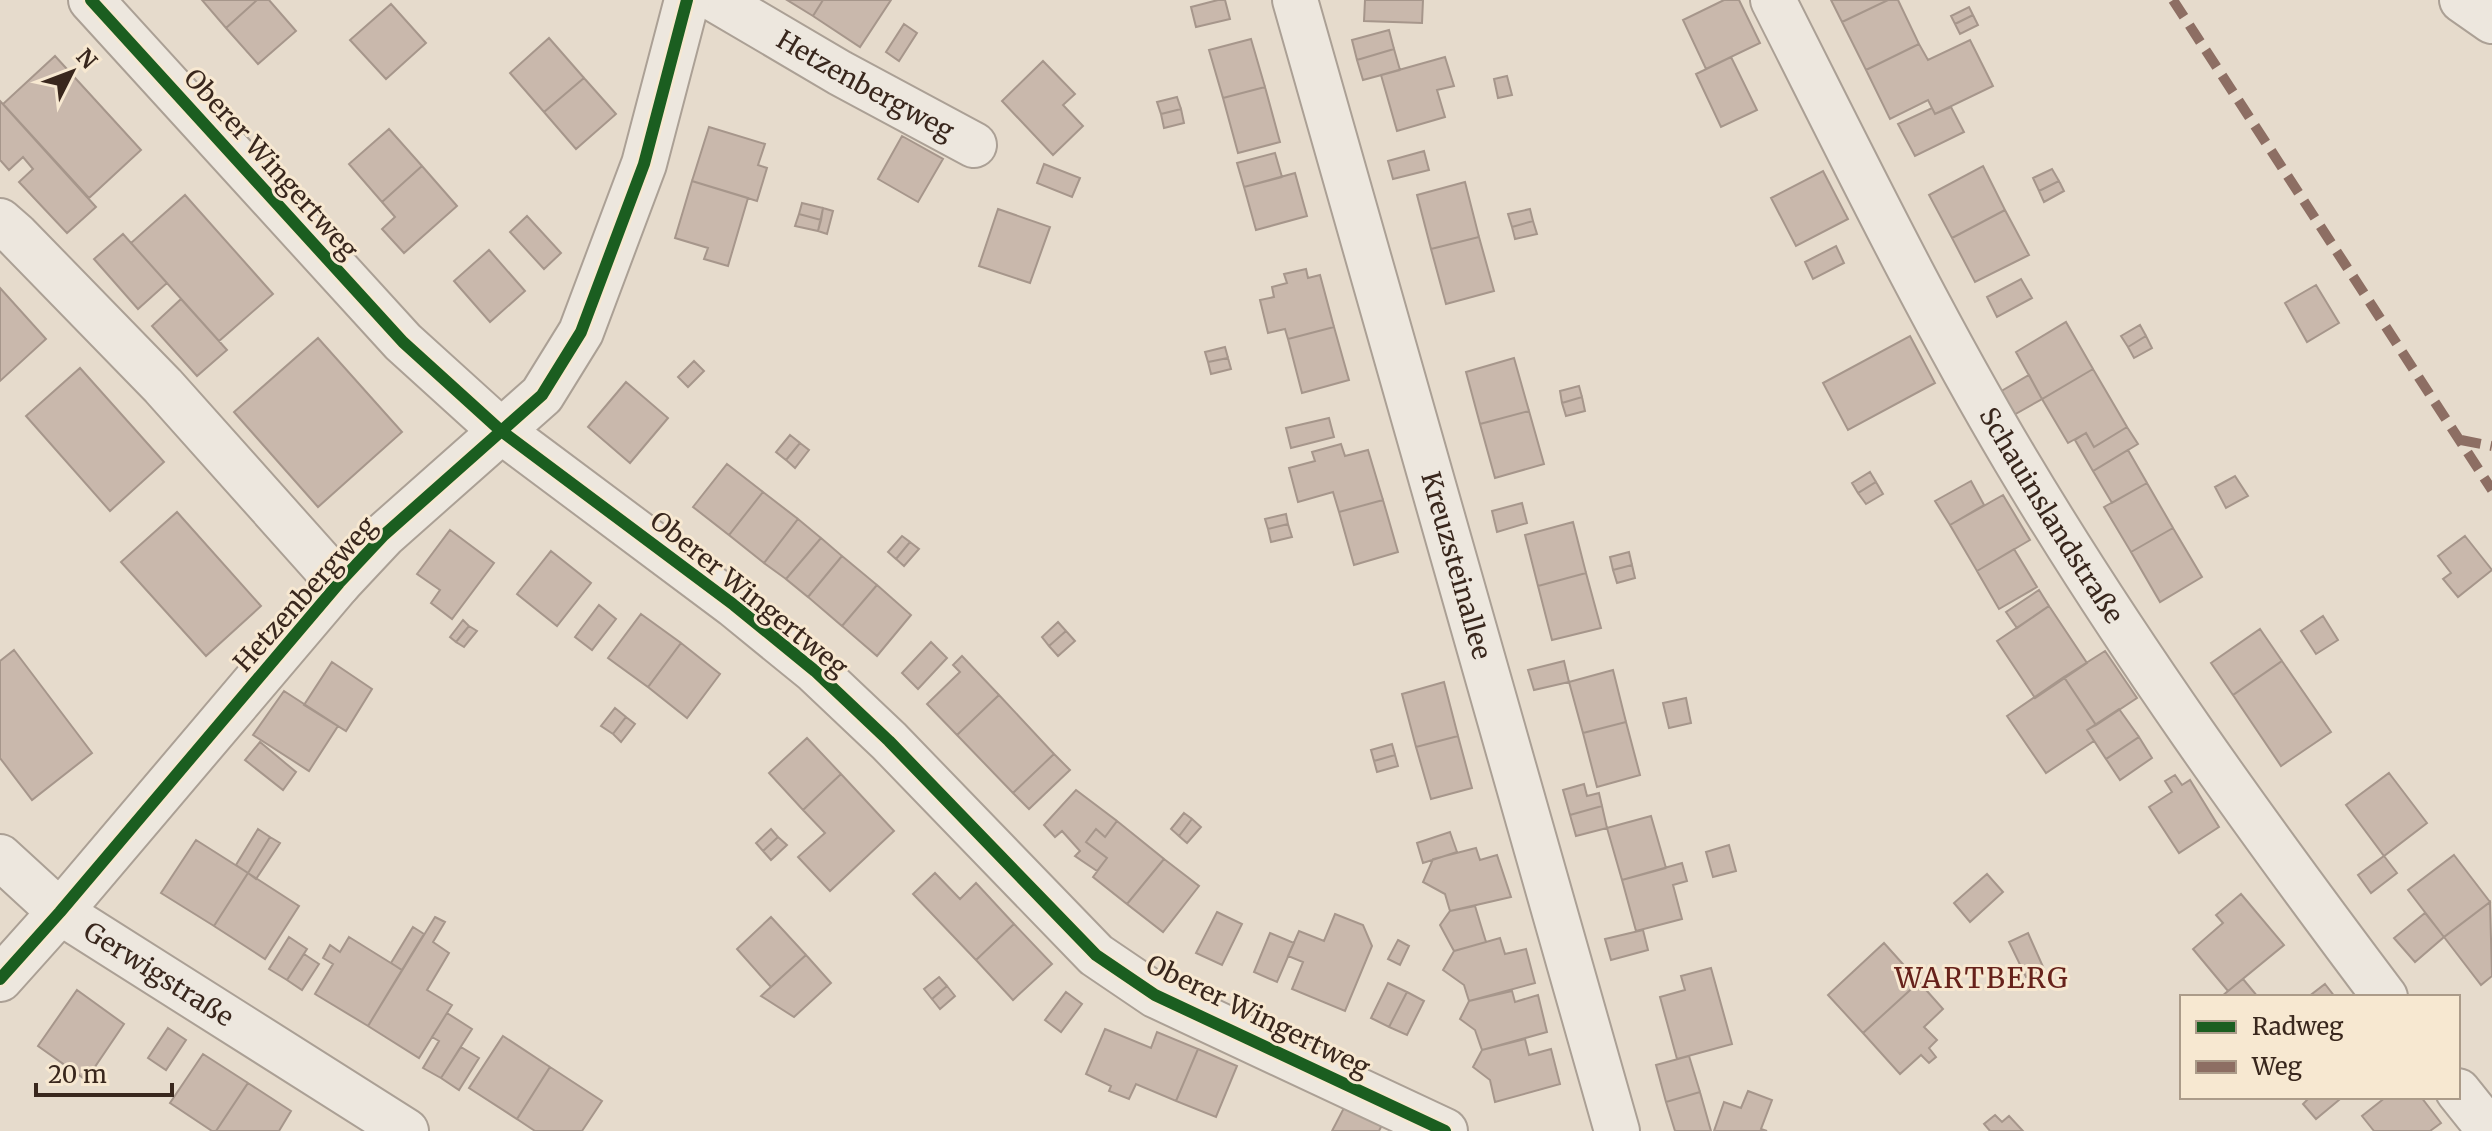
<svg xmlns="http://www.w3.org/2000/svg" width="2492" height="1131" font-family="Merriweather,serif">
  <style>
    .building { fill: #c9b8ac; stroke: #a6968b; stroke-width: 2 }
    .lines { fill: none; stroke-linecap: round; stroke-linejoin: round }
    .street-casing { stroke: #aba095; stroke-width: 48 }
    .street { stroke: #ede7de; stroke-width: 44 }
    .quiet { stroke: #8d6e63; stroke-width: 10; stroke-dasharray: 20 10; stroke-linecap: butt }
    .cycleway-casing { stroke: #f7e8d1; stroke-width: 17 }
    .cycleway { stroke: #1b5e20; stroke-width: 12 }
    .labels { text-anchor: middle; stroke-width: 6; stroke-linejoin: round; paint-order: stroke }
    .street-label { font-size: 26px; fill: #39271d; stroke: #f7e8d1 }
    .neighbourhood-label { font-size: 28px; letter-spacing: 2px; fill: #67221b; stroke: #f7e8d1 }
  </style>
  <rect width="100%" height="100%" fill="#e6dbcc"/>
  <path class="building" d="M202,0H257L226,28Z
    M257,0H269L296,31L258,64L226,28Z
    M787,0H823L813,16Z
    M823,0H891L860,47L813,16Z
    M1218,0H1225L1230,19L1196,27L1191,7Z
    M1365,0H1423L1422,23L1364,21Z
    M1724,0H1739L1760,43L1706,69L1683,20Z
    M1831,0H1888L1842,22Z
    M1888,0H1898L1919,44L1866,70L1842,22Z
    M391,4L426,43L386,79L350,40Z
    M1969,7L1973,15L1955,24L1951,16Z
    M1973,15L1978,25L1960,34L1955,24Z
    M904,24L917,33L899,61L886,52Z
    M1389,30L1394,49L1357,60L1352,40Z
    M549,38L584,78L544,112L510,73Z
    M1251,39L1265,87L1223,98L1209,50Z
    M1970,40L1993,86L1935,114L1928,100L1890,119L1866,70L1919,44L1928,60Z
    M1394,49L1400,70L1363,80L1357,60Z
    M55,56L141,150L89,198L3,104Z
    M1445,57L1454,86L1437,90L1445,117L1397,131L1381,75Z
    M1731,57L1757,110L1721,127L1696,74Z
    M1043,61L1075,94L1063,105L1083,126L1053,155L1002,101Z
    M1507,76L1512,95L1498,98L1494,79Z
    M584,78L616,114L576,149L544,112Z
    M1265,87L1280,142L1238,153L1223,98Z
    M1177,97L1181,109L1161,114L1157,102Z
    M0,101L96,207L67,233L19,182L33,169L23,157L9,170L0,160Z
    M1951,107L1964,132L1915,156L1898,124L1932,108L1935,114Z
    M1181,109L1184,123L1164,128L1161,114Z
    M709,127L765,144L758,165L767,168L757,201L692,181Z
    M389,129L422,166L382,202L349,164Z
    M902,136L943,159L918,202L878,179Z
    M1424,151L1429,170L1393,179L1388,161Z
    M1275,153L1282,177L1244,187L1237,163Z
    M1044,164L1080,178L1072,197L1037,183Z
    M422,166L457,206L404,253L382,229L395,217L382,202Z
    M1983,166L2005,210L1952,238L1929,195Z
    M2052,169L2059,181L2039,191L2033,178Z
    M1823,171L1848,219L1796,246L1771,198Z
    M1295,173L1307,216L1256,230L1244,187Z
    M692,181L748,198L728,266L704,259L708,248L675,238Z
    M2059,181L2064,191L2044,202L2039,191Z
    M1465,182L1479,237L1431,249L1417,195Z
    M185,195L273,294L219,341L131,243Z
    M802,203L823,208L821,220L799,214Z
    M823,208L833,211L827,234L818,231Z
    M998,209L1050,227L1030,283L979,266Z
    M1530,209L1533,221L1512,227L1508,214Z
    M2005,210L2029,255L1975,282L1952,238Z
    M799,214L821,220L818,231L795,226Z
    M527,216L561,253L544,269L510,232Z
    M1533,221L1537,234L1515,239L1512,227Z
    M123,234L167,283L138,309L94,259Z
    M1479,237L1494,291L1446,304L1431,249Z
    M1836,246L1844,263L1813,279L1805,262Z
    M489,250L525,291L490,322L454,281Z
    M1306,269L1308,278L1320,275L1334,327L1288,339L1285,329L1268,333L1260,300L1274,297L1272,287L1287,283L1284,274Z
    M2021,279L2032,298L1997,317L1987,297Z
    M2316,285L2339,323L2307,342L2285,303Z
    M0,288L46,339L0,381Z
    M181,299L227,350L197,376L152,326Z
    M2066,322L2093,369L2042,399L2016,352Z
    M2140,325L2146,336L2128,347L2121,336Z
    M1334,327L1349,380L1302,393L1288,339Z
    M1910,336L1935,383L1848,430L1823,383Z
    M2146,336L2152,348L2134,358L2128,347Z
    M318,338L402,432L318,507L234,412Z
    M1225,347L1228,358L1208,362L1205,352Z
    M1228,358L1231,369L1211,374L1208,362Z
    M1514,358L1529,411L1480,424L1466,372Z
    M694,361L704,371L688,387L678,377Z
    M80,368L164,462L110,511L26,416Z
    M2093,369L2127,427L2094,447L2086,433L2068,443L2042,399Z
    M2029,375L2042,399L2012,416L1998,393Z
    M626,382L668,418L630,463L588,427Z
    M1579,386L1582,397L1562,403L1560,391Z
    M1582,397L1585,411L1566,416L1562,403Z
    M1529,411L1544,464L1495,478L1480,424Z
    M1329,418L1334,437L1291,448L1286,428Z
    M2127,427L2138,444L2093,471L2075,440L2086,433L2094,447Z
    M790,435L800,443L786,460L776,452Z
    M800,443L809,450L795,468L786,460Z
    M1341,444L1345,456L1368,450L1383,500L1339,512L1333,492L1298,502L1289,468L1315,461L1312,452Z
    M2128,450L2147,483L2112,503L2093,471Z
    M727,464L763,492L729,535L693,507Z
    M1870,472L1876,482L1858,493L1852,483Z
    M2235,476L2248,496L2226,508L2215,487Z
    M1971,481L1984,505L1950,525L1935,501Z
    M1876,482L1883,494L1866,504L1858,493Z
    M2147,483L2173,528L2131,552L2104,507Z
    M763,492L798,519L764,563L729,535Z
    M2003,495L2030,540L1977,571L1950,525Z
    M1383,500L1398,552L1354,565L1339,512Z
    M1522,503L1527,523L1497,532L1492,511Z
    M177,512L261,606L206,656L121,562Z
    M1286,514L1288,524L1268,529L1265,519Z
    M798,519L821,538L786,579L764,563Z
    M1573,522L1586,573L1538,586L1525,535Z
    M1288,524L1292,537L1271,542L1268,529Z
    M2173,528L2202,577L2160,602L2131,552Z
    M450,530L494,563L452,619L431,603L440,590L417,574Z
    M902,536L910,542L896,559L888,552Z
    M2465,536L2492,570L2458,597L2443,579L2451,573L2438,556Z
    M821,538L842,556L808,597L786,579Z
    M910,542L919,549L904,566L896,559Z
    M2014,549L2037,587L1999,609L1977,571Z
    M551,551L591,583L557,626L517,594Z
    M1629,552L1632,565L1613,570L1610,557Z
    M842,556L877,585L842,626L808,597Z
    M1632,565L1635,578L1617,583L1613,570Z
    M1586,573L1601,628L1552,640L1538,586Z
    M877,585L911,615L877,656L842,626Z
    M2039,590L2049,606L2017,628L2006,612Z
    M599,605L616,619L592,650L575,637Z
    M2049,606L2087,663L2035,698L1997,641Z
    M641,614L681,643L648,687L608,658Z
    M2323,616L2338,640L2316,654L2301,631Z
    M463,620L469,626L456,642L450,637Z
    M1058,622L1066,631L1049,646L1042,637Z
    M469,626L477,631L464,647L456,642Z
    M2260,629L2282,661L2233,695L2211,663Z
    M1066,631L1075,641L1058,656L1049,646Z
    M931,642L947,658L918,689L902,673Z
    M681,643L720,674L687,718L648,687Z
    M14,650L92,753L32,800L0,758V661Z
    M2105,651L2137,698L2096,725L2064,677Z
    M962,656L999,695L957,735L927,704L960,672L953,665Z
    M1564,661L1569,682L1534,690L1528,670Z
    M2282,661L2331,732L2281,766L2233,695Z
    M332,662L372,689L346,731L304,705Z
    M1613,670L1626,722L1583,733L1569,682Z
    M2064,677L2096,725L2087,730L2094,741L2046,773L2007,716Z
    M1444,682L1458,736L1416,747L1402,694Z
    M284,691L338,726L309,771L253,735Z
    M999,695L1054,754L1013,793L957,735Z
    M1686,698L1691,723L1669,728L1663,703Z
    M615,708L626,717L613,734L601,726Z
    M2119,709L2139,737L2106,759L2087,730Z
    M626,717L635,724L621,742L613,734Z
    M1626,722L1640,775L1597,787L1583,733Z
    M1458,736L1472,788L1431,799L1416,747Z
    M2139,737L2152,758L2120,780L2106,759Z
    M807,738L841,774L803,810L769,773Z
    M260,742L296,772L283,790L245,760Z
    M1392,744L1395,755L1374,761L1371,750Z
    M1054,754L1070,770L1029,809L1013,793Z
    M1395,755L1398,766L1377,772L1374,761Z
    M2389,773L2427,823L2384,856L2346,805Z
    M841,774L894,831L830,891L798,857L825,833L803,810Z
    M2175,775L2182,785L2190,780L2219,827L2179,853L2149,807L2172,792L2165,781Z
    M1584,784L1587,796L1599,793L1602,806L1570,815L1563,790Z
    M1076,790L1117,821L1105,837L1096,829L1086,842L1107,858L1097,871L1075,856L1080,851L1062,831L1055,837L1044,825Z
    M1602,806L1607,828L1576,836L1570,815Z
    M1184,813L1192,819L1179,836L1171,829Z
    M1651,816L1666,868L1622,880L1607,828Z
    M1192,819L1201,827L1187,843L1179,836Z
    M1117,821L1164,859L1127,904L1093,877L1107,858L1086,842L1096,829L1105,837Z
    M258,829L270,837L248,873L236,865Z
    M771,829L778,837L763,851L756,843Z
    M1450,832L1457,852L1423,863L1417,843Z
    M270,837L280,843L256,879L248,873Z
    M778,837L787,845L771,860L763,851Z
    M196,840L248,873L214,926L161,893Z
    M1729,845L1736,871L1713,877L1706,852Z
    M1476,848L1480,860L1497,855L1511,897L1450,911L1445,894L1423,882L1433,859Z
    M2454,855L2490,902L2444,937L2408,890Z
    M2384,856L2397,873L2371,893L2358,875Z
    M1164,859L1199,886L1163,932L1127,904Z
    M1682,863L1687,881L1673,885L1682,919L1636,931L1622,880Z
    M248,873L299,906L265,959L214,926Z
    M935,873L960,899L976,883L1014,924L976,960L913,894Z
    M1987,874L2003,892L1970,922L1954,903Z
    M2241,894L2284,945L2228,991L2193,949L2223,923L2216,915Z
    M2490,902L2492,976L2481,985L2444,937Z
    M1475,906L1486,942L1454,951L1440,925L1450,911Z
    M1217,912L1242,924L1222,965L1196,953Z
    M2425,913L2444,937L2415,962L2394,938Z
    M1335,914L1363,925L1372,946L1345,1011L1292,989L1303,962L1288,956L1299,931L1324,941Z
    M435,917L445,922L433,942L449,953L427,990L452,1005L419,1058L368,1026Z
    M771,917L806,955L771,987L737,949Z
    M1014,924L1052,964L1013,1000L976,960Z
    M413,927L424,934L402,970L391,963Z
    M1643,930L1648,950L1611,960L1605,939Z
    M1270,933L1294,943L1277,982L1254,972Z
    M2028,933L2044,969L2026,977L2009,942Z
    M289,937L307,949L287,980L269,969Z
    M349,937L402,970L368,1026L315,994L333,964L323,958L330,945L340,952Z
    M1500,938L1505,954L1526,949L1535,983L1469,1001L1464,985L1443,970L1454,951Z
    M1398,940L1409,946L1400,965L1388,959Z
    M1884,943L1919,982L1863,1033L1828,995Z
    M304,954L319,964L302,990L287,980Z
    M806,955L831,983L794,1017L761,996Z
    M1711,968L1732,1044L1677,1059L1660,997L1685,990L1681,976Z
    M939,977L947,986L932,999L924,989Z
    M2243,979L2258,997H2221L2228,991Z
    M1919,982L1943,1009L1924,1027L1937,1040L1929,1048L1936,1057L1929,1063L1921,1055L1900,1074L1863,1033Z
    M1388,983L1407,992L1389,1027L1371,1018Z
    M2325,984L2335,997H2308Z
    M947,986L955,996L940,1009L932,999Z
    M77,990L124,1024L86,1080L38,1046Z
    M1512,991L1515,1002L1538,995L1547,1032L1482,1050L1475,1030L1460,1019L1469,1001Z
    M1066,992L1082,1004L1061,1032L1045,1020Z
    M1407,992L1424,1001L1407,1035L1389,1027Z
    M447,1013L472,1029L441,1078L423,1068L439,1041L432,1037Z
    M168,1028L186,1040L166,1070L148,1058Z
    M1105,1029L1151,1048L1157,1032L1198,1049L1176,1101L1136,1084L1129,1099L1109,1091L1111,1086L1086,1074Z
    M503,1036L550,1067L517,1119L469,1088Z
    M1525,1039L1529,1055L1551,1049L1560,1084L1495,1102L1490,1080L1473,1067L1482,1050Z
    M461,1047L479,1058L459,1090L441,1078Z
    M1198,1049L1237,1066L1216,1117L1176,1101Z
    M203,1054L248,1083L216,1131H212L170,1103Z
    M1689,1056L1700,1092L1666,1102L1656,1065Z
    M550,1067L602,1101L582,1131H535L517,1119Z
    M248,1083L291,1111L279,1131H216Z
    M1748,1091L1772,1100L1761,1129L1767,1131H1714L1724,1102L1741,1108Z
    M1700,1092L1711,1131H1675L1666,1102Z
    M2310,1097H2336L2339,1100L2316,1119L2303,1104Z
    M2386,1097H2421L2441,1123L2430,1131H2374L2362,1116Z
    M1346,1104L1383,1123L1379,1131H1332Z
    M1995,1115L2002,1122L2009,1116L2023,1131H1990L1984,1124Z"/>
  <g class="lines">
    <defs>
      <g id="street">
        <path d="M91,0L403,342L500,430L734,605L815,671L889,741L1096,955L1155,995L1445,1131"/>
        <path id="s1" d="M716,0L840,73L974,145"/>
        <path id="s2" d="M1295,0L1617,1131"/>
        <path id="s3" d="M1773,0C1851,154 1927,311 2015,459C2127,647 2254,823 2385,997"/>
        <path d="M2462,0L2492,21"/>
        <path d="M0,221L16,235L163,386L339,583"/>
        <path id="s4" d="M0,857L60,912L406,1131"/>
        <path d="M0,979L60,912L339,583L384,535L542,395L581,332L644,164L687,0"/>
        <path d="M2458,1091L2490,1131"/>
      </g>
    </defs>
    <use href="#street" class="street-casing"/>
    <use href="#street" class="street"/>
    <path class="quiet" d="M2173,0L2492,490
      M2461,440L2492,446"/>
    <defs>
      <path id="cycleway" d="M91,0L403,342L500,430L734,605L815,671L889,741L1096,955L1155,995L1445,1131
        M0,979L60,912L339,583L384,535L542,395L581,332L644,164L687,0"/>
    </defs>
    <use href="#cycleway" class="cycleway-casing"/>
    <use href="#cycleway" class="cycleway"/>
  </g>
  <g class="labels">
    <g class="street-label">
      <text dy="9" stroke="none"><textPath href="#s1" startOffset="172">Hetzenbergweg</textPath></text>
      <text transform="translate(271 164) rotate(48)" y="9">Oberer Wingertweg</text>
      <text dy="9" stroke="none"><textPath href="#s3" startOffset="586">Schauinslandstraße</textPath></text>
      <text dy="9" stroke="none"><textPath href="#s2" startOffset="588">Kreuzsteinallee</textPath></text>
      <text transform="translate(305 594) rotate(-48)" y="9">Hetzenbergweg</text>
      <text transform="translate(749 594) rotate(39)" y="9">Oberer Wingertweg</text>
      <text dy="9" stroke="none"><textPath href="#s4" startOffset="198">Gerwigstraße</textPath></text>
      <text transform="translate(1258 1016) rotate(26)" y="9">Oberer Wingertweg</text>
    </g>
    <g class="neighbourhood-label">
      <text x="1982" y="988">WARTBERG</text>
    </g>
  </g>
  <rect x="2180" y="995" width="280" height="104" fill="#f7e8d1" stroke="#ab9b89" stroke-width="2"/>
  <rect x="2196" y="1021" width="40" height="12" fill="#1b5e20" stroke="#ab9b89" stroke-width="2"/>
  <text x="2252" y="1035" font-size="24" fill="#39271d">Radweg</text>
  <rect x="2196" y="1061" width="40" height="12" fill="#8d6e63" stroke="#ab9b89" stroke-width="2"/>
  <text x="2252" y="1075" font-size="24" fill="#39271d">Weg</text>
  <g transform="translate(72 72) rotate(48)" stroke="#f7e8d1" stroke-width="6" paint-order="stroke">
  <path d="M0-6L14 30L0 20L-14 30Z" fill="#39271d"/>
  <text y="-12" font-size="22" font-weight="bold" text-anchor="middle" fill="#39271d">N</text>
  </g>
  <path d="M36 1083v12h136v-12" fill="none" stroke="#39271d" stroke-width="4"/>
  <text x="48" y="1083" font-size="24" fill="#39271d" stroke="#f7e8d1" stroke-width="6" paint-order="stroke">20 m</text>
</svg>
